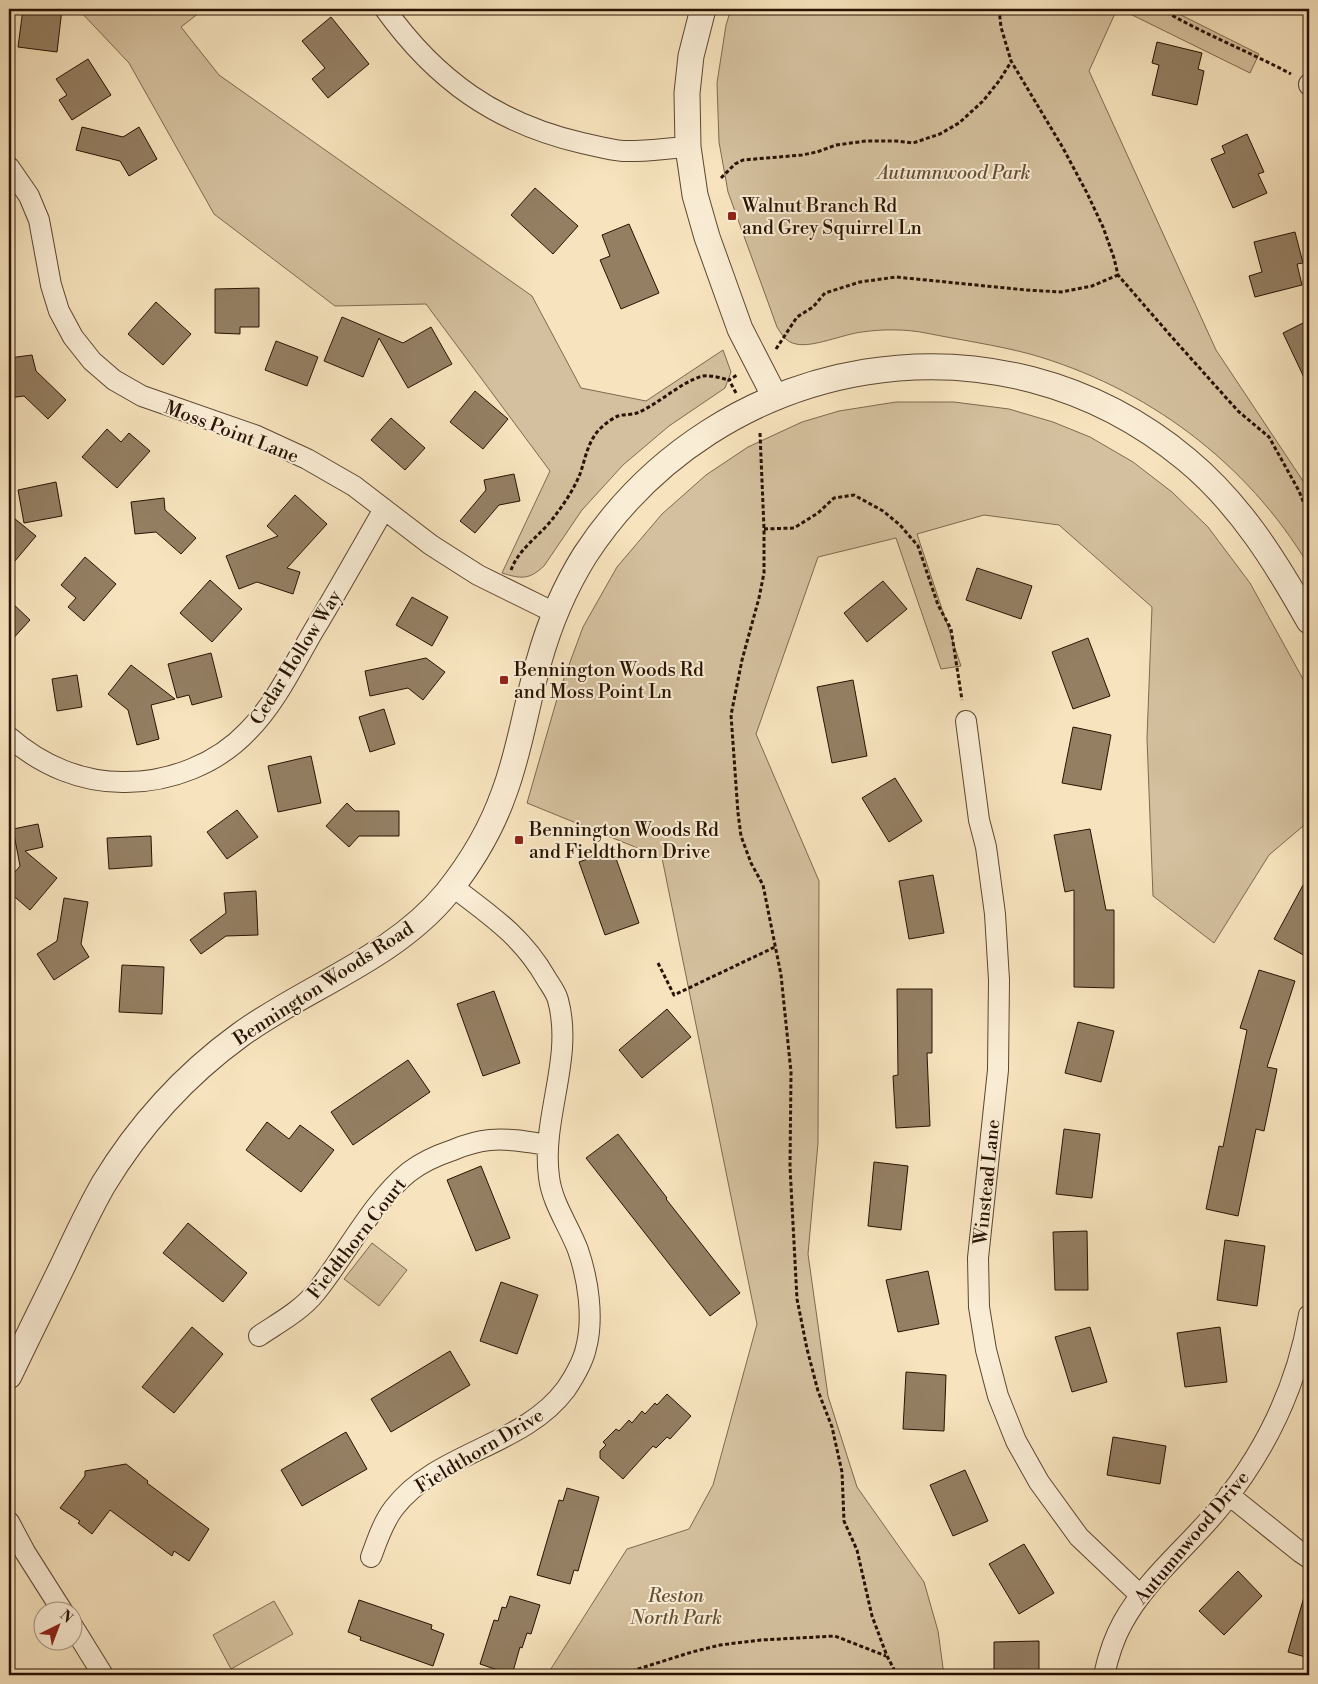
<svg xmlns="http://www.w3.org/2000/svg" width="1318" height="1684" font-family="'Libre Bodoni',serif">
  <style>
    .green { fill: #d4c09e; stroke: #7e694f }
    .building { fill: #947f63; stroke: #281200 }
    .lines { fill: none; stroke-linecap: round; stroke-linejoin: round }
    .minor-casing { stroke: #5c4630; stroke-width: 22 }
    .tertiary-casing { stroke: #5c4630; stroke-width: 27 }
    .path { stroke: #281200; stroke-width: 3; stroke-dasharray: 4 2.5; stroke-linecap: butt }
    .minor { stroke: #faedd5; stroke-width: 20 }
    .tertiary { stroke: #faedd5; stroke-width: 25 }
    .poi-dot { fill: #8f2418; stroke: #faedd5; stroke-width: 2 }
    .labels { text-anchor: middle; stroke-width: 4; stroke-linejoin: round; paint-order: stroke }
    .park-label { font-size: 19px; font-style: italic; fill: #644f37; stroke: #faedd5 }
    .poi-label { font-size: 19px; fill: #281200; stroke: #faedd5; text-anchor: start }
    .street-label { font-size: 19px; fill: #281200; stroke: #faedd5 }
  </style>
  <rect width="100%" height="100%" fill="#f7e4be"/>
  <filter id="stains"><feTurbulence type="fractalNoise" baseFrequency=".004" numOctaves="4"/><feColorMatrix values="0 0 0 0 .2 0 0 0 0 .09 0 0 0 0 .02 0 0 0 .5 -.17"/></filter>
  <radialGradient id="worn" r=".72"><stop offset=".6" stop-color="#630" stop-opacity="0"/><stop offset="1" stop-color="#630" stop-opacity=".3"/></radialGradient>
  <path class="green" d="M78,9H204L181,27L219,75L532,296L581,388L646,401L723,350L731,372L725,388L669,426L623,465L582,510L544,566C529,580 521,579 502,573L550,471L426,304L335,306L214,214L129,63Z
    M731,9H1117L1089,71L1216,350L1309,490V566C1247,462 1146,387 1030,354C996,345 960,340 926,333C906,329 882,329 862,332C844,334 812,348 796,344C786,342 782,335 777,327L728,192L719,142L717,83L726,25Z
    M1120,9H1169L1259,54L1250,73Z
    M896,402H954L1009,409L1053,422L1090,437L1133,462L1172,492L1208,527L1250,583L1309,690V821L1269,855L1214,943L1153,896L1147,738L1152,607L1059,525L984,515L917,534L961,666L941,669L896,538L818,557L756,734L819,881L818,1143L808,1254L828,1396L857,1487L924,1582L938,1631L944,1675H547L627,1549L689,1529L713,1485L757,1324L662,858L527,803L559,692L583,627L617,567L662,514L706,475L748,447L802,422L839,411Z
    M372,1243L407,1270L379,1306L344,1279Z
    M274,1601L293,1634L231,1669L213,1635Z"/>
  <path class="building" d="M23,9H62L57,52L18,47Z
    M331,17L369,64L328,98L312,79L325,68L302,41Z
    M1157,42L1202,53L1198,69L1204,71L1197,105L1152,95L1159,65L1152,63Z
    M88,59L111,95L72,120L59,100L67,95L56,79Z
    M82,127L123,137L139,127L157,159L129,176L120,161L76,150Z
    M1247,134L1264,172L1258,174L1267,193L1233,208L1211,159L1225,153L1222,146Z
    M535,188L578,226L553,254L511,215Z
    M629,224L659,293L621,309L600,260L610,256L602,235Z
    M1295,232L1303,263L1297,264L1302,285L1255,297L1249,276L1262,272L1254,242Z
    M259,288V327H240V334L215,333V289Z
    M156,302L191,334L163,365L128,334Z
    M342,317L403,343L431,327L452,364L408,388L379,338L363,377L324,361Z
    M1309,320V388L1283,333Z
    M276,341L318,357L307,386L265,370Z
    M32,355L36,371L66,400L48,419L24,396L9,398V358Z
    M475,391L508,419L483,449L450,422Z
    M391,418L425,448L405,470L371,440Z
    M107,429L121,442L129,433L150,451L117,488L82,457Z
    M514,474L520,501L499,505L475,533L460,521L486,490L484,480Z
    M56,482L62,516L24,523L18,490Z
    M295,495L327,524L287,568L300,572L293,594L257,582L239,589L226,556L278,536L267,526Z
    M164,498L165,510L196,538L181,554L156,532L135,534L131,502Z
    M9,514L36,536L9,568Z
    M85,557L116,584L84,621L68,607L76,598L61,585Z
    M977,568L1032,586L1021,619L966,600Z
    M210,580L242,609L212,642L180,613Z
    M883,581L907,609L867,642L844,613Z
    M412,597L448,617L432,646L396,625Z
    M9,600L30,620L9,643Z
    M1088,638L1110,696L1073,709L1052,652Z
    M211,653L222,697L192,705L189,695L177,698L168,664Z
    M426,658L445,672L423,700L408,688L370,696L365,671Z
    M131,665L175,699L151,705L159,739L137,745L128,710L108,694Z
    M77,675L82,707L57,711L52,679Z
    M853,680L867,756L832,763L817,687Z
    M384,709L395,744L370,752L359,717Z
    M1073,727L1111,735L1101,790L1062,783Z
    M311,756L321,803L278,812L268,766Z
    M895,778L922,821L889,842L862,798Z
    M347,803L355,811H399V836H359L349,847L326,826Z
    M237,810L258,837L227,859L207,832Z
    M38,824L43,847L25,851L57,878L30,910L9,892V879L20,866L13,829Z
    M1090,829L1106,910H1114V988L1074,987V890L1065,892L1054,835Z
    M151,836L152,866L109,869L107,838Z
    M613,850L639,923L605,935L579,862Z
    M1309,874V958L1274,939Z
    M933,875L944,933L909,939L899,881Z
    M256,891L258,935L226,936L201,954L190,940L226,913L224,893Z
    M64,898L88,902L81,944L89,957L54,980L37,954L57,941Z
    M122,965L164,967L162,1014L119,1012Z
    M1259,970L1295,981L1267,1067L1277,1069L1264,1131L1256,1129L1238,1216L1206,1209L1219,1146L1223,1147L1247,1030L1240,1028Z
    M897,989H932V1053H927L930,1126L896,1128L893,1076L898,1075Z
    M494,991L520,1063L483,1076L457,1004Z
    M667,1009L691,1037L642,1078L619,1050Z
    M1078,1022L1114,1031L1101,1082L1065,1073Z
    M408,1060L430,1092L353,1145L331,1112Z
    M267,1122L289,1139L300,1125L334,1150L301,1192L246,1150Z
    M1064,1129L1100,1134L1092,1198L1056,1194Z
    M618,1134L667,1198L666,1199L740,1293L710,1316L586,1158Z
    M874,1162L908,1166L901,1230L868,1226Z
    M481,1166L510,1238L476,1251L447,1180Z
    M188,1223L247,1273L223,1302L163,1253Z
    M1087,1231L1088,1290H1055L1053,1232Z
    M1225,1240L1265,1246L1257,1306L1217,1300Z
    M928,1271L939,1324L898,1332L886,1280Z
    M501,1282L538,1295L517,1354L480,1341Z
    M192,1327L223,1354L174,1413L142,1387Z
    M1090,1327L1107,1382L1072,1392L1055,1337Z
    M1220,1327L1227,1382L1185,1387L1177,1333Z
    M450,1351L470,1385L391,1432L371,1399Z
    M906,1372L946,1375L944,1431L903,1429Z
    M667,1394L691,1416L670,1439L667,1437L656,1448L653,1446L623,1479L600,1458V1451L606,1445L603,1442L616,1429L619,1431L629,1420L632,1423L642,1411L645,1414L655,1403L657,1405Z
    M346,1432L367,1469L302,1506L281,1470Z
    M1113,1437L1166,1446L1160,1484L1107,1475Z
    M126,1464L148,1481L147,1483L209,1529L189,1561L174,1551L172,1556L110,1510L92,1534L78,1523L80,1521L60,1508L85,1476V1471Z
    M965,1470L988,1521L953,1536L930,1485Z
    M567,1488L599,1497L578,1571L574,1570L570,1584L537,1575L559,1500L563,1501Z
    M1024,1544L1054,1593L1019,1614L989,1564Z
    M1238,1571L1262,1596L1224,1635L1199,1611Z
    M510,1596L540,1605L531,1634L527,1633L522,1648L520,1647L512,1675L480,1664L494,1620L498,1621L502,1607L506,1608Z
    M1304,1597L1309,1598V1658L1288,1652Z
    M359,1600L432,1625L431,1629L444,1634L433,1666L360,1640L361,1637L348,1632Z
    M1039,1641V1675H994V1642Z"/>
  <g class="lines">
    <defs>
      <path id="minor" d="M385,9C436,80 496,123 582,143C596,146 610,150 623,151C644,152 667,148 688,147
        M1309,84V85
        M9,167L29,196L39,220L51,285L59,311L73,337L92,361L114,380L142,396L257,436L307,459L354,486L431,545L478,575L555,613
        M966,721L979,820L986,847L995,914L999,980L998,1070L978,1258L979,1307L986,1350L998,1396L1016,1441L1039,1482L1079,1537L1140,1595
        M9,737C41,765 82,783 126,782C170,782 217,764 248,731C276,703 294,664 314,630C338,590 361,549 384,509
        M259,1336C278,1323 301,1311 316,1292C346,1255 372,1202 409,1172C422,1162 438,1155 453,1150C465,1145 478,1141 490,1140C509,1138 529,1142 547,1145
        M1229,1495L1300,1552L1309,1558
        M9,1522L25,1552L63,1612
        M371,1557C377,1541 383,1522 394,1508C438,1451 523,1447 566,1389C574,1377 583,1362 586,1348C594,1318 588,1279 578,1250C569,1226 552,1203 549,1177C541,1118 574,1059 558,1000C556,992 550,985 546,978C522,936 490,915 452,886
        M72,1625L103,1675
        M1104,1675C1108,1657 1114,1638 1123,1622C1148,1577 1190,1545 1221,1506C1266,1450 1297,1385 1309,1315"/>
      <path id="tertiary" d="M703,9L691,56L687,93L688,147L695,195L707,237L740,329L775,397
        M9,1376C27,1338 46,1300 64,1263C76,1237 89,1210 103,1185C138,1127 185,1075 240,1035C306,987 394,958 447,893C471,863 491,830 504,793C520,751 526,705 539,661C549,625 565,587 585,555C718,352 998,302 1187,460C1240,504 1276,562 1309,621"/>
    </defs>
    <use href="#minor" class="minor-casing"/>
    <use href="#tertiary" class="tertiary-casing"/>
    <path class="path" d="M999,9L1001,27L1011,61L1063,148L1087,193L1103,227L1114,258L1118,275L1170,335L1238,411L1269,437L1299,491L1309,516
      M1161,9C1203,34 1248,51 1291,74
      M721,178L735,164L743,160L802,155L817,152L836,145L866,141H896L913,143L940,134L959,123L983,101L999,81L1011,62
      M776,349L797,317L813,307L825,293L860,282L896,277L1026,290L1061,292L1092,286L1118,275
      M736,393L729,380L737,375
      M760,433L764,529V573L759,598L742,660L731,715L738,813L741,836L751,863L763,885L781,975L791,1072L790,1167L797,1299L807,1349L818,1391L832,1427L842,1472L844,1521L857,1550L872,1616L887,1656L897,1675
      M764,529L794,528L818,513L834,498L854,495L883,511L900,525L918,546L938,605L951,629L962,700
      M511,570C519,548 541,535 554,517C564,504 574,489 580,474C585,460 587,445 597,432C602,426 611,419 618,416C624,414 631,415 637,413C659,404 682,381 703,376C712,375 721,378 729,380
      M658,963L674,995L775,947
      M619,1675L692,1652L720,1645L761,1640L835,1636L886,1656"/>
    <use href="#minor" class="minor"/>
    <use href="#tertiary" class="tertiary"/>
  </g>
  <g class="poi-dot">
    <rect x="727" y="211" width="10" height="10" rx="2.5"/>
    <rect x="499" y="675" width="10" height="10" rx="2.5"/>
    <rect x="514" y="835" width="10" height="10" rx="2.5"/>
  </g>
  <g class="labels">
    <g class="park-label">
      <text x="954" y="179">Autumnwood Park</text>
      <text x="676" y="1602">Reston<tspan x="676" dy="22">North Park</tspan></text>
    </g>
    <g class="poi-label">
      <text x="742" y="212">Walnut Branch Rd<tspan x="742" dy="22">and Grey Squirrel Ln</tspan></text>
      <text x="514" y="676">Bennington Woods Rd<tspan x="514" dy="22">and Moss Point Ln</tspan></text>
      <text x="529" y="836">Bennington Woods Rd<tspan x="529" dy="22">and Fieldthorn Drive</tspan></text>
    </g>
    <g class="street-label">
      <text transform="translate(232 431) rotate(21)" y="7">Moss Point Lane</text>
      <text transform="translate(295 657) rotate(-58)" y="7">Cedar Hollow Way</text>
      <text transform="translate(323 983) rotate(-33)" y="7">Bennington Woods Road</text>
      <text transform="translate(986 1182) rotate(-84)" y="7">Winstead Lane</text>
      <text transform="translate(356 1238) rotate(-52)" y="7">Fieldthorn Court</text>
      <text transform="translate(479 1450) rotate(-31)" y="7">Fieldthorn Drive</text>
      <text transform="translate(1191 1537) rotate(-50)" y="7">Autumnwood Drive</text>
    </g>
  </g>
  <rect width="1318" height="1684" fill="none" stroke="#f7e4be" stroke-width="30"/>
  <rect x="10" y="10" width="1298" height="1664" fill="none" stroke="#281200" stroke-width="2.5"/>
  <rect x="15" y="15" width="1288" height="1654" fill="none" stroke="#281200"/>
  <g transform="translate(58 1626) rotate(42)"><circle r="24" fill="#faedd5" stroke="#a69580"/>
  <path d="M0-4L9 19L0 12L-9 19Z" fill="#8f2418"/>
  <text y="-8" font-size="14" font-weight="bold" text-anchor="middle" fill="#281200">N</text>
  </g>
  <rect width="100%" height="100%" filter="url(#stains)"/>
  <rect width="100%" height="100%" fill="url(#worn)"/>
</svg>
